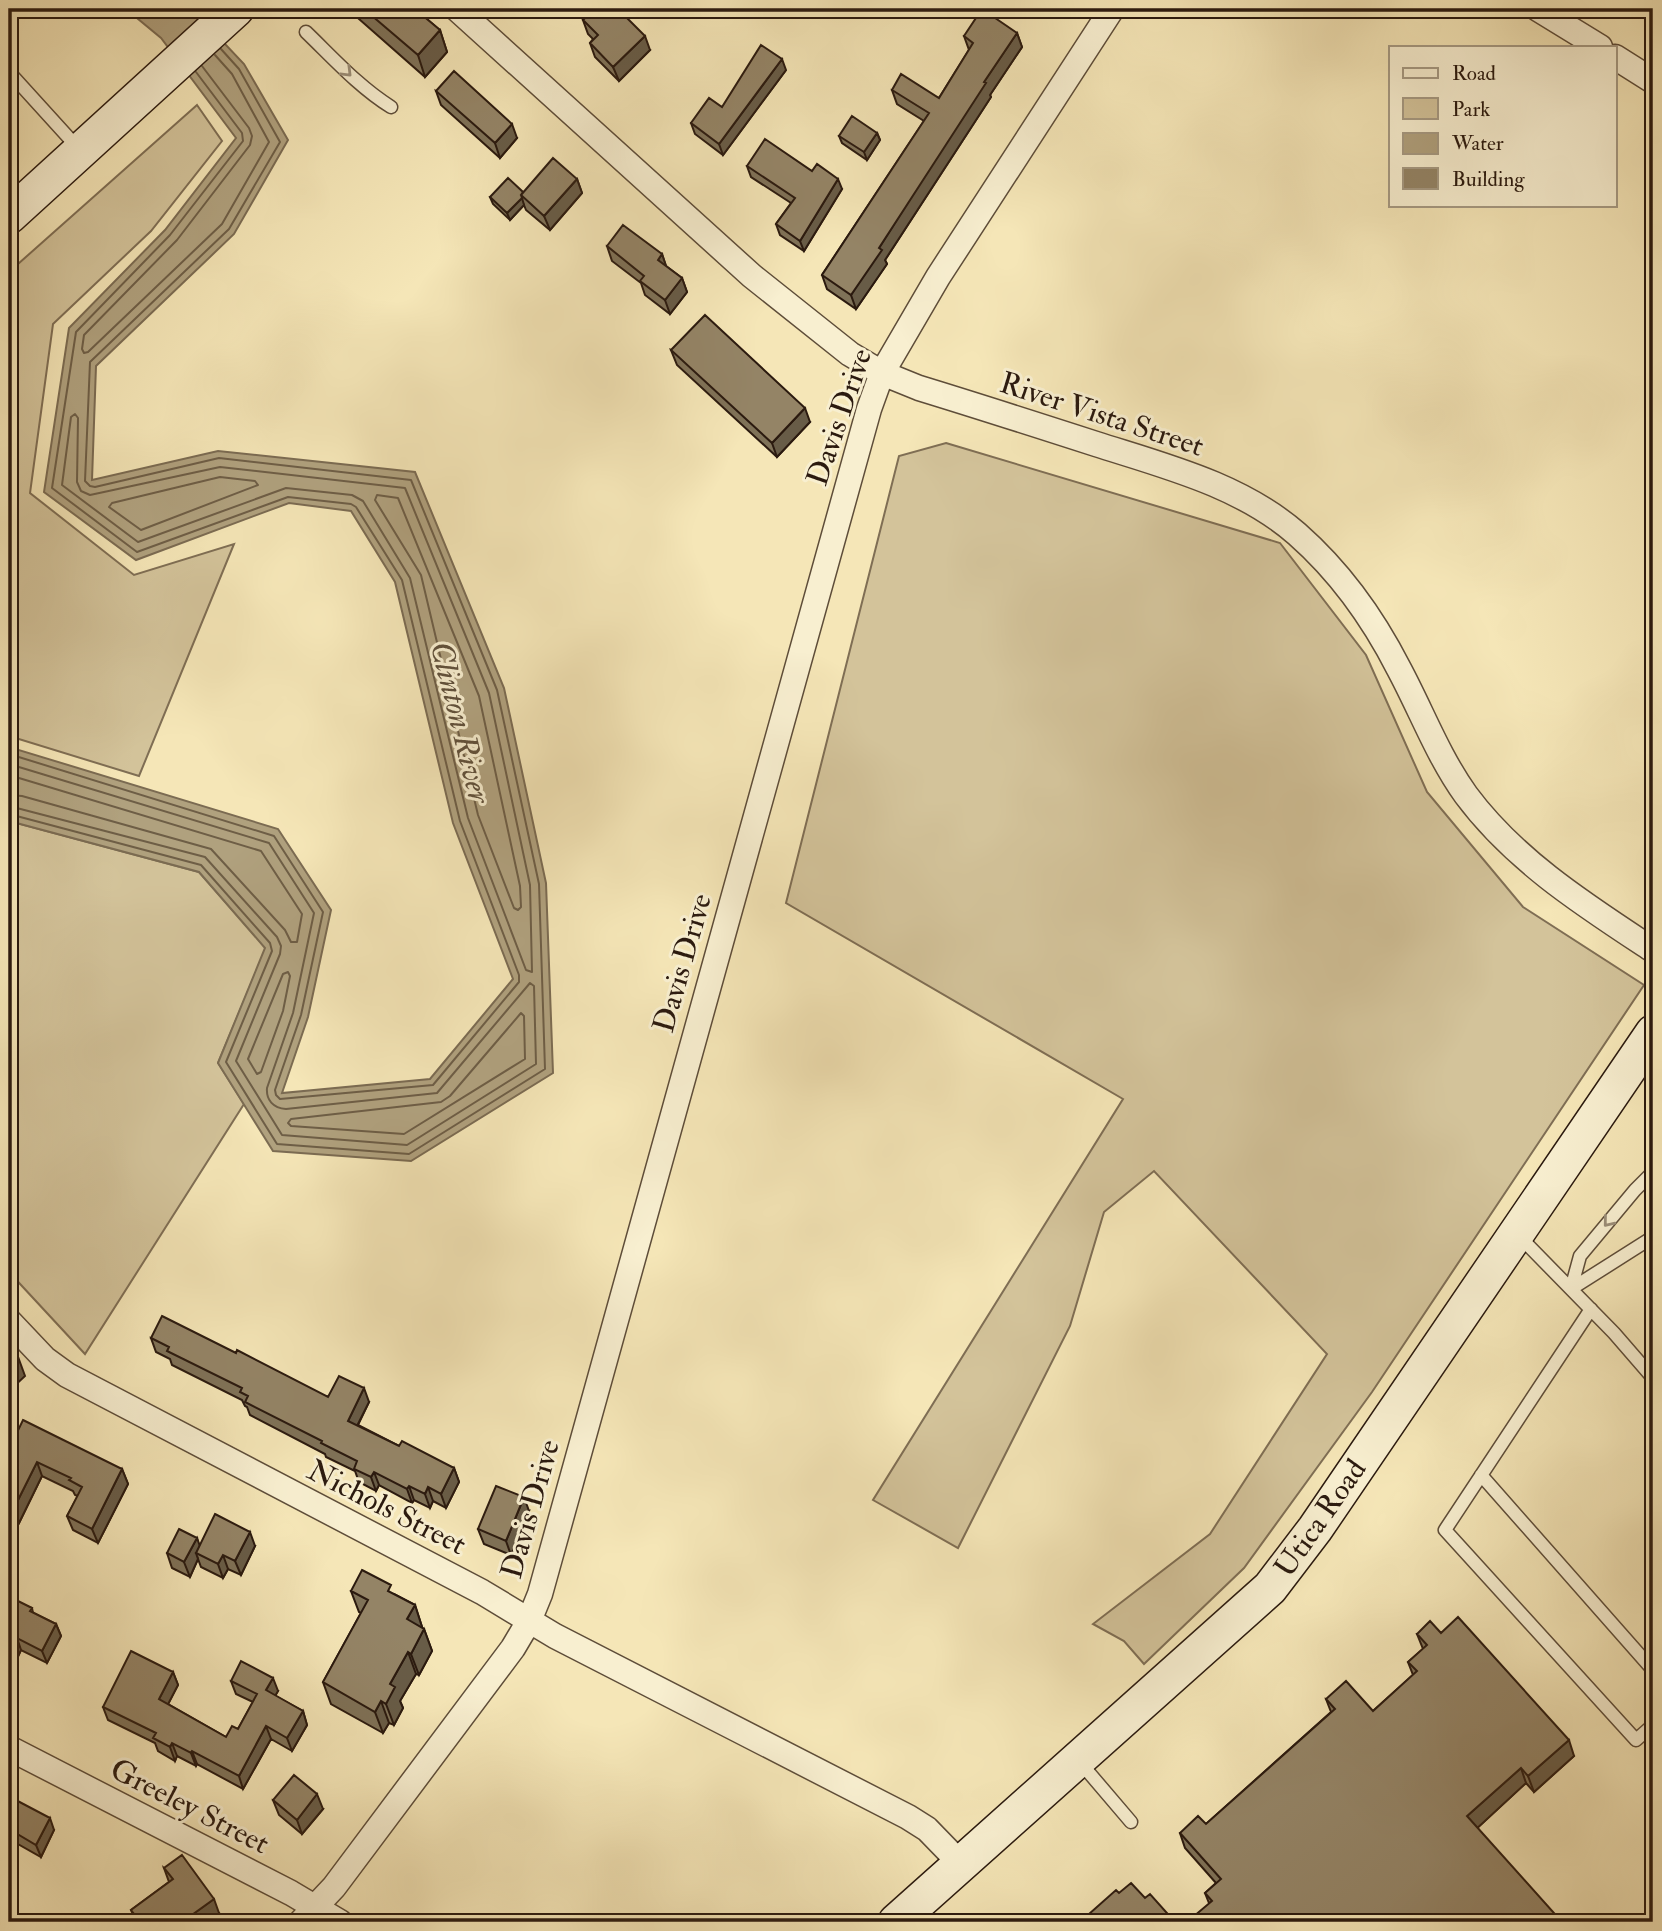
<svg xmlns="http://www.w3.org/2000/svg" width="1662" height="1931" font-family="'IM FELL Double Pica',serif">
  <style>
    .green { fill: #d3c39a; stroke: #7f6e54; stroke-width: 2 }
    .water { fill: #b0a17e; stroke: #7b6b52; stroke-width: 2 }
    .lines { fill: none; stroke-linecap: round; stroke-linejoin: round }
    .shore { stroke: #6e5e46; stroke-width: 2 }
    .lane-casing { stroke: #5e4d39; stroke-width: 15 }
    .street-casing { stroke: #5e4d39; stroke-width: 27 }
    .secondary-casing { stroke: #2b1a0f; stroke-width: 38 }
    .lane { stroke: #f8efd0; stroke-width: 12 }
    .street { stroke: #f8efd0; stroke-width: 24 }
    .secondary { stroke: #f8efd0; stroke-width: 35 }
    .wall { fill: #7f7258; stroke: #2b1a0f; stroke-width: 2 }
    .shaded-wall { fill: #685c47; stroke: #2b1a0f; stroke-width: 2 }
    .building { fill: #948466; stroke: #2b1a0f; stroke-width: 2 }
    .oneway { stroke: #9c8f79 }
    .labels { text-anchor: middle; stroke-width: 6; stroke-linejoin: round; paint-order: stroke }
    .street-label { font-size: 30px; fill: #2b1a0f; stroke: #f8efd0 }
    .water-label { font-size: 32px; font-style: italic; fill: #60503b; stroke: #f8efd0 }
  </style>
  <rect width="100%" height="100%" fill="#f5e6b7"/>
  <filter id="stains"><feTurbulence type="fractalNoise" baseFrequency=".00286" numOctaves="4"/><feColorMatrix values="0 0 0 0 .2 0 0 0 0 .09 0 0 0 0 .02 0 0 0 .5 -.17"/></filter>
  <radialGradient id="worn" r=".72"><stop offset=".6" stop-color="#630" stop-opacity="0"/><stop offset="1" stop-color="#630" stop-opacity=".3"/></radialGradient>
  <path class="green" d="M197,105L222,141L151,231L53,324L30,493L134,575L234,544L139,776L9,736V272Z
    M946,443L1280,543L1366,655L1427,792L1523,907L1644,985L1372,1392L1244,1568L1144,1664L1124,1641L1093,1624L1210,1534L1327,1354L1154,1171L1104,1212L1070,1326L958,1548L873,1500L1123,1099L786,903L899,456Z
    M9,821L199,872L266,948L218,1063L244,1104L85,1354L9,1272Z"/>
  <path class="water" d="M126,9H192L244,64L288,140L234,234L96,366L92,480L218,451L415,472L504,688L546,883L553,1073L411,1161L273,1151L218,1063L265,948L199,872L9,821V747L278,829L331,910L308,1017L282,1093L430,1079L513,979L453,823L395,582L351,511L289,503L136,560L44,492L69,328L165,230L236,138L161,38Z"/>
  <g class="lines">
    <path class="shore" d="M202,66L249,128L252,136L250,145L177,240L84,335L82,349L84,353L88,352L222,224L269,142L232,74L215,55
      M75,414L78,418L77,482L81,491L90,495L220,467L405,488L489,693L530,885L532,972L526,970L468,818L410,578L363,501L352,495L286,488L138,542L62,485L71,417Z
      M220,477L255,481L258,485L141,530L109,507L112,503Z
      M377,495L398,498L479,696L520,886L521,907L518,910L514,908L478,815L421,575L375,500Z
      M9,754L274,836L323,912L301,1015L275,1090L276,1095L280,1099L433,1085L519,982V975L460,821L402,580L356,507L351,504L288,497L137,552L52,488L76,332L170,235L243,141L242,133L196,72
      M9,764L269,843L314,913L293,1013L267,1088C266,1100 273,1108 286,1109L437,1093L530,983L534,986L536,1064L407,1145L282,1135L236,1061L280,954L281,946L277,937L205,857L9,806
      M9,775L261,851L302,914L297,942H291L285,930L211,849L22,796L9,795
      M9,814L201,865L270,943L272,951L226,1062L277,1144L409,1154L545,1069L539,884L497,690L411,480L219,458L95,487L90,486L85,481L90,362L229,229L280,142L239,69L221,49
      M288,972L290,976L283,1011L261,1072L257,1074L248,1059L283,974Z
      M521,1013L524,1016L525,1059L404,1134L291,1126L288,1123L291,1119L441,1102L450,1096Z"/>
    <defs>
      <path id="lane" d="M306,32C333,58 359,87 391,107
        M9,72L78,148
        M1519,1236L1614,1333L1653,1378
        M1571,1289L1580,1256L1635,1190L1653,1172
        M1571,1289L1653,1237
        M1591,1309L1445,1530L1636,1740L1653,1725
        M1481,1475L1653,1670
        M1079,1761L1131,1822"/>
      <path id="street" d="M457,9L752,276L850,354L882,373L919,388C978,406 1037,425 1096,444C1165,466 1241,485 1297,534C1339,571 1374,620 1399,669C1422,712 1438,756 1466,795C1515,861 1586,906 1653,950
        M1538,9L1600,47
        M1615,57L1653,81
        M9,1321L45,1359L67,1375L482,1592L555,1636L908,1817L927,1829L961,1864
        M9,1748L291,1893L340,1922
        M301,1922L334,1887L513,1648L529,1621L540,1594L869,409L882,373L938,277L1112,9"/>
      <path id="secondary" d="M9,216L236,9
        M896,1922L1270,1588L1315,1529L1653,1033"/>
    </defs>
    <use href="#lane" class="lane-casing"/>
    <use href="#street" class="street-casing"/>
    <use href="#secondary" class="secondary-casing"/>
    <use href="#lane" class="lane"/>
    <use href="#street" class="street"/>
    <use href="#secondary" class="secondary"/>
  </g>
  <path class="wall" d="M350,9H415L440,30L447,52L425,77L351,12Z
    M1631,9H1653V23Z
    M583,20L650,50L619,81L595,57L590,43L593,39L588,34Z
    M1017,33L1022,47L990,95L991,97L885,260L887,264L856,309L827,289L822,275L924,121L897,104L892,90L939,98L969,50L964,36Z
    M786,70L723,155L695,134L691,123L722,107Z
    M436,91L517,138L500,158L441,105Z
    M877,133L880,140L867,160L842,143L839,136Z
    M747,166L812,171L842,189L804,251L780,235L776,224L791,203L751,177Z
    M577,179L582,193L550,230L526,210L524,205L510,220L493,204L490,197L523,193Z
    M607,246L662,254L666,266L682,278L687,292L670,314L645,295L641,283L612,261Z
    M671,350L810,422L777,457L677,365Z
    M151,1338L328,1397L369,1402L358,1425L399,1446L454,1468L459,1482L446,1508L433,1501L430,1508L414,1500L412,1503L379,1485L376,1491L359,1482L355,1471L326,1457L325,1454L250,1415L247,1407L245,1406L242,1400L172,1365L170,1359L156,1352Z
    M9,1449L122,1469L128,1484L98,1543L73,1530L67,1516L78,1496L75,1495L73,1491L42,1476L19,1523L9,1517Z
    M529,1511L511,1555L484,1544L478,1529Z
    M197,1538L199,1546H255L241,1575L228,1569L223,1578L201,1567L198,1559L190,1577L172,1568L167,1553Z
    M351,1591L394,1594L415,1605L422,1627V1628L424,1629L432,1651L419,1675L416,1674L400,1701L403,1708L394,1725L389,1723L383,1733L331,1704L323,1682L361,1613L359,1612Z
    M9,1600L32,1608L33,1613L56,1624L61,1636L47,1663L21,1650L15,1663L9,1659Z
    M1441,1633L1574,1756L1534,1792L1526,1783L1477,1828L1209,1903L1205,1893L1216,1883L1185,1848L1180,1833L1206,1824L1331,1712L1326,1699L1373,1711L1413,1675L1408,1662L1423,1649L1417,1634Z
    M173,1672L178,1685L168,1704L226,1737L238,1729L253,1702L236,1694L231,1681L278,1691L275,1696L303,1711L307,1725L292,1751L271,1739L243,1789L197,1764L196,1766L177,1756L175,1761L158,1751L155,1743L108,1720L103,1707Z
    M273,1800L323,1809L302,1834L279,1815Z
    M9,1804L54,1830L41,1857L9,1839Z
    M164,1868L219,1913L136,1921L131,1910L169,1882Z"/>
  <path class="shaded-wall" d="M440,30L447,52L425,77L418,55Z
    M1017,33L1022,47L990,95L991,97L885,260L887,264L856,309L851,295L879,248L984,82Z
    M645,36L650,50L619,81L613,67Z
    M782,59L786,70L723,155L719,144Z
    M512,124L517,138L500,158L495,143Z
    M877,133L880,140L867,160L864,152Z
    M577,179L582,193L550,230L544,216Z
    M838,179L842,189L804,251L800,241Z
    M522,198L524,205L510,220L507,213Z
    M662,254L667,269L658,260Z
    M682,278L687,292L670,314L665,300Z
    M805,408L810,422L777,457L772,443Z
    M17,1354L25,1376L9,1391V1363Z
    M364,1388L369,1402L353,1434L348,1421Z
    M37,1462L42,1476L19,1523L14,1508Z
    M454,1468L459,1482L446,1508L441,1494Z
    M122,1469L128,1484L98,1543L92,1529Z
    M374,1472L379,1485L376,1491L371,1477Z
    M409,1486L414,1500L412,1503L407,1489Z
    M428,1487L433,1501L430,1508L425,1494Z
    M524,1497L529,1511L511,1555L506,1541Z
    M250,1532L255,1546L241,1575L235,1561Z
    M197,1538L202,1552L196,1553L198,1559L190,1577L184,1562Z
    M223,1555L228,1569L223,1578L218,1564Z
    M415,1605L422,1627L415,1641L407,1619Z
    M56,1624L61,1636L47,1663L42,1651Z
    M424,1629L432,1651L419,1675L411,1654Z
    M17,1638L21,1650L15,1663L11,1651Z
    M408,1652L416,1674L400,1701L403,1708L394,1725L386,1704L390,1684Z
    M173,1672L178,1685L164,1712L159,1699Z
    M273,1678L278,1691L271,1703L266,1690Z
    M381,1701L389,1723L383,1733L375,1712Z
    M303,1711L307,1725L292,1751L287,1738Z
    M266,1726L271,1739L243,1789L239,1776Z
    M1569,1740L1574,1756L1534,1792L1528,1776Z
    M172,1743L177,1756L175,1761L170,1747Z
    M192,1751L197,1764L196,1766L191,1753Z
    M1521,1768L1526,1783L1473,1832L1467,1816Z
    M317,1794L323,1809L302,1834L297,1820Z
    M50,1818L54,1830L41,1857L36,1845Z
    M214,1899L219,1913L206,1922H182Z"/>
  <path class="building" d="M364,9H415L440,30L418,55Z
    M594,9H618L645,36L613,67L590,43L598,35L583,20Z
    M982,9L1017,33L984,82L986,83L879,248L882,250L851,295L822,275L929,113L892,90L901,74L939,98L973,43L964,36Z
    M1646,9H1653V13Z
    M761,45L782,59L719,144L691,123L709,98L722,107Z
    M454,71L512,124L495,143L436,91Z
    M852,116L877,133L864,152L839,136Z
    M765,139L812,171L817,164L838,179L800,241L776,224L795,198L747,166Z
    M553,158L577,179L544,216L521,195Z
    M508,178L523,192L521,195L522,198L507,213L490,197Z
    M623,225L662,254L658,260L682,278L665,300L640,281L644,276L607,246Z
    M705,315L805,408L772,443L671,350Z
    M162,1316L236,1353L237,1350L328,1397L339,1376L364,1388L348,1421L399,1446L402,1441L454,1468L441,1494L428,1487L425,1494L409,1486L407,1489L374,1472L371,1477L354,1469L357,1461L321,1443L322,1441L245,1402L248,1396L240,1392L242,1388L167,1351L169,1347L151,1338Z
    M9,1345L17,1354L9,1363Z
    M23,1420L122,1469L92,1529L67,1516L82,1487L69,1480L71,1478L37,1462L14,1508L9,1506V1449Z
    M496,1486L524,1497L506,1541L478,1529Z
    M215,1514L250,1532L235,1561L223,1555L218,1564L196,1553Z
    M179,1529L197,1538L184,1562L167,1553Z
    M362,1570L391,1585L388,1591L415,1605L407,1619L424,1629L411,1654L408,1652L390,1684L395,1687L386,1704L381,1701L375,1712L323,1682L368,1600L351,1591Z
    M10,1597L32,1608L30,1611L56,1624L42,1651L17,1638L11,1651L9,1650V1600Z
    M1458,1617L1569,1740L1528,1776L1521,1768L1467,1816L1562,1922H1187L1212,1901L1205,1893L1221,1879L1180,1833L1198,1816L1206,1824L1335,1709L1326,1699L1346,1681L1373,1711L1417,1671L1408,1662L1427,1645L1417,1634L1430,1621L1441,1633Z
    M131,1651L173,1672L159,1699L226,1737L232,1726L238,1729L257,1694L231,1681L241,1661L273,1678L266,1690L303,1711L287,1738L266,1726L239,1776L192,1751L191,1753L172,1743L170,1747L153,1738L156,1733L103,1707Z
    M294,1775L317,1794L297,1820L273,1800Z
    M12,1798L50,1818L36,1845L9,1829V1804Z
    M182,1855L214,1899L182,1922H134L138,1919L131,1910L173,1879L164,1868Z
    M1131,1883L1145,1898L1150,1894L1175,1922H1080L1116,1890L1119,1893Z"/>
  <defs><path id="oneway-chevron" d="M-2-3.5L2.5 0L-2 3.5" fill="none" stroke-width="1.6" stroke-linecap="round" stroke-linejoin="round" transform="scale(1.75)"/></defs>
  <g class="oneway">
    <use href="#oneway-chevron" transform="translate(347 72) rotate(45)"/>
    <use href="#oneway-chevron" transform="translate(1608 1222) rotate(129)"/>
  </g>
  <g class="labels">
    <g class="street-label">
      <text transform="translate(1102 414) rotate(18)" y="10">River Vista Street</text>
      <text transform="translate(839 417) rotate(-71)" y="10">Davis Drive</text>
      <text transform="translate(682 963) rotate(-74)" y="10">Davis Drive</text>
      <text transform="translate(387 1507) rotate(27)" y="10">Nichols Street</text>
      <text transform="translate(530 1509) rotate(-74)" y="10">Davis Drive</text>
      <text transform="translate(1320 1518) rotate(-55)" y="10">Utica Road</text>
      <text transform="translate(190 1806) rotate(27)" y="10">Greeley Street</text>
    </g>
    <g class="water-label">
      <text transform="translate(461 722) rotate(76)" y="11">Clinton River</text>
    </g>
  </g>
  <rect width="1662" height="1931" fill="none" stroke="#f5e6b7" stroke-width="35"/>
  <rect x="10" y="10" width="1641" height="1910" fill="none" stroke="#2b1a0f" stroke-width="3.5"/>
  <rect x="18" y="18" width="1627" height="1896" fill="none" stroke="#2b1a0f" stroke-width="2"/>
  <rect x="1389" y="46" width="228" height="161" fill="#f8efd0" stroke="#a69a83" stroke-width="2"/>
  <rect x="1403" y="68" width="35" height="10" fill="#f8efd0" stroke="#a69a83" stroke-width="2"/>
  <text x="1452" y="80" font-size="21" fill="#2b1a0f">Road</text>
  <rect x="1403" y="98" width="35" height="21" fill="#d3c39a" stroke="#a69a83" stroke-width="2"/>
  <text x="1452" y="116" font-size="21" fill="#2b1a0f">Park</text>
  <rect x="1403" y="133" width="35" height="21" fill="#b0a17e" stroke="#a69a83" stroke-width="2"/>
  <text x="1452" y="150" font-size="21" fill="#2b1a0f">Water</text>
  <rect x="1403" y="168" width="35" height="21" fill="#948466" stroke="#a69a83" stroke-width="2"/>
  <text x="1452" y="186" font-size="21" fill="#2b1a0f">Building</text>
  <rect width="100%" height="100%" filter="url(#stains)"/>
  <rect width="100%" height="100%" fill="url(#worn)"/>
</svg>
